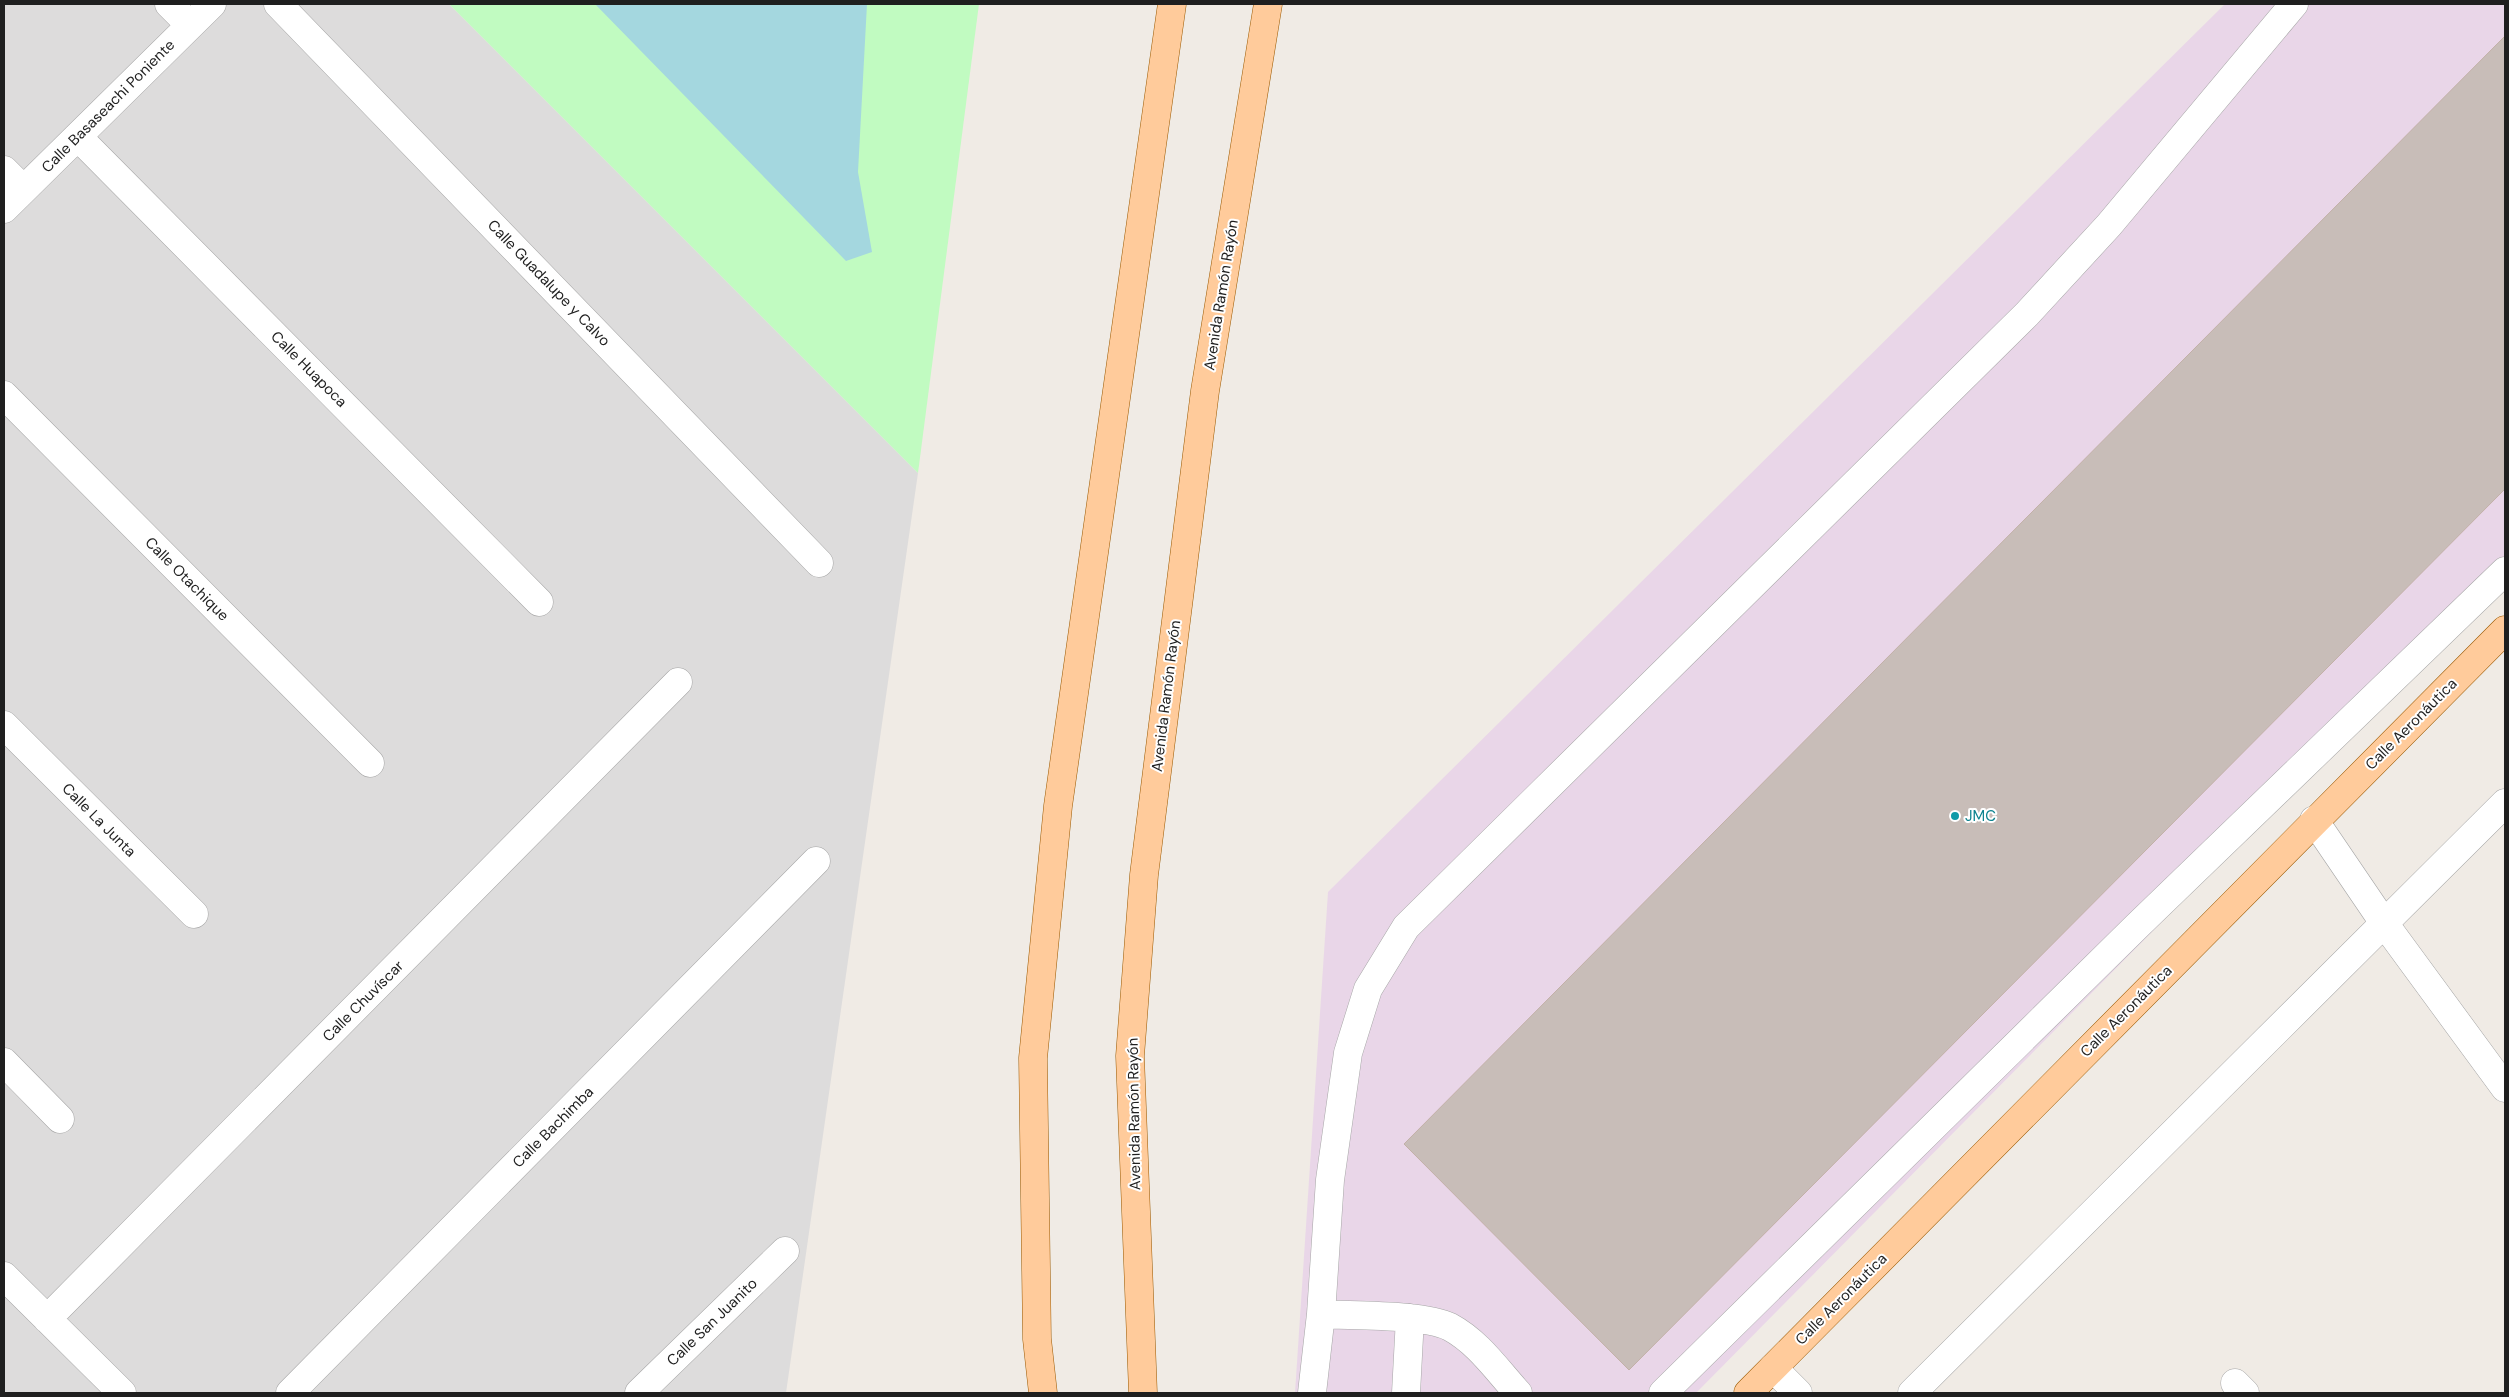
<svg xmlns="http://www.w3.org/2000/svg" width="2509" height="1397" font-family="'DM Sans',sans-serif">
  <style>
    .residential { fill: #dddcdc }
    .industrial { fill: #e9d6e8 }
    .park { fill: #c1fbc1 }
    .water { fill: #a4d7df }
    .building { fill: #c8bdb8; stroke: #c2b0a7 }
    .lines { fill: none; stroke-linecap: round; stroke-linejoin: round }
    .minor-casing { stroke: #a6a6a6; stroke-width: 29 }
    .major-casing { stroke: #9a5900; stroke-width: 29 }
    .minor { stroke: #fff; stroke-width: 28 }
    .major { stroke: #ffcb9b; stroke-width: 28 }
    .culture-dot { fill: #0f9aa8; stroke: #fff; stroke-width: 2 }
    .labels { text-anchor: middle; stroke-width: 4; stroke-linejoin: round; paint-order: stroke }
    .street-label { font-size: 15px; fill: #1f1f1f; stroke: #fff }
    .culture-label { font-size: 15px; fill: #0d838f; stroke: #fff; text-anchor: start }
  </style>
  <rect width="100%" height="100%" fill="#f0ebe5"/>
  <path class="residential" d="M4,4H449L918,473L786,1393H4Z"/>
  <path class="industrial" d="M2225,4H2505V575L1696,1393H1295L1328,892Z"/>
  <path class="park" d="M449,4H979L918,473Z"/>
  <path class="water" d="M595,4H867L858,172L872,252L846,261Z"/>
  <path class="building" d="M2505,36V489L1629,1370L1404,1144Z"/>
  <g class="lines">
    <defs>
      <path id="minor" d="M169,4L190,25
        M278,4L819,563
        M78,137L539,602
        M4,170L23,189
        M4,209L212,4
        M4,395L370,763
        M4,725L194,914
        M2314,820L2384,923L2505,1088
        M4,1062L60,1119
        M4,1276L122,1393
        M1321,1314C1352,1316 1424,1314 1450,1327C1478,1342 1497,1370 1518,1393
        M47,1319L678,682
        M1773,1368L1798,1393
        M2235,1383L2245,1393
        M290,1393L816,861
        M639,1393L785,1251
        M1312,1393L1321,1314L1330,1180L1348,1053L1368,989L1406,927L2027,314L2109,225L2294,4
        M1406,1393L1410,1318
        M1663,1393L2136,927L2505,571
        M1912,1393L2505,803"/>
      <path id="major" d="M1043,1393L1037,1339L1033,1058L1058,806L1172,4
        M1143,1393L1130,1056L1144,875L1205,391L1268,4
        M1748,1393L2505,630"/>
    </defs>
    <use href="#minor" class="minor-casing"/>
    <use href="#major" class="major-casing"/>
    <use href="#minor" class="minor"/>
    <use href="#major" class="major"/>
  </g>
  <circle class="culture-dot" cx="1955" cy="816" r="5"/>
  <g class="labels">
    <g class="street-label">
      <text transform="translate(108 106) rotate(-45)" y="5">Calle Basaseachi Poniente</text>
      <text transform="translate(549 283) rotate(46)" y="5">Calle Guadalupe y Calvo</text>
      <text transform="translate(1221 295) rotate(-81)" y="5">Avenida Ramón Rayón</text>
      <text transform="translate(309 369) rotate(45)" y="5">Calle Huapoca</text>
      <text transform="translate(187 579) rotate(45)" y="5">Calle Otachique</text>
      <text transform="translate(1166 696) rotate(-83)" y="5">Avenida Ramón Rayón</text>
      <text transform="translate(2411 724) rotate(-45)" y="5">Calle Aeronáutica</text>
      <text transform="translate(99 820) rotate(45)" y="5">Calle La Junta</text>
      <text transform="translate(363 1001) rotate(-45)" y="5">Calle Chuvíscar</text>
      <text transform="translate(2126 1011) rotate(-45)" y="5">Calle Aeronáutica</text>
      <text transform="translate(1134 1114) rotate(-91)" y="5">Avenida Ramón Rayón</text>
      <text transform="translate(553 1127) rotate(-45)" y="5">Calle Bachimba</text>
      <text transform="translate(1841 1299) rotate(-45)" y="5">Calle Aeronáutica</text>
      <text transform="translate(712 1322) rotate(-44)" y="5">Calle San Juanito</text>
    </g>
    <g class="culture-label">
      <text x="1965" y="821">JMC</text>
    </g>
  </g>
  <rect width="2509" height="1397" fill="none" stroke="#1f1f1f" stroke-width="10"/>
</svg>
